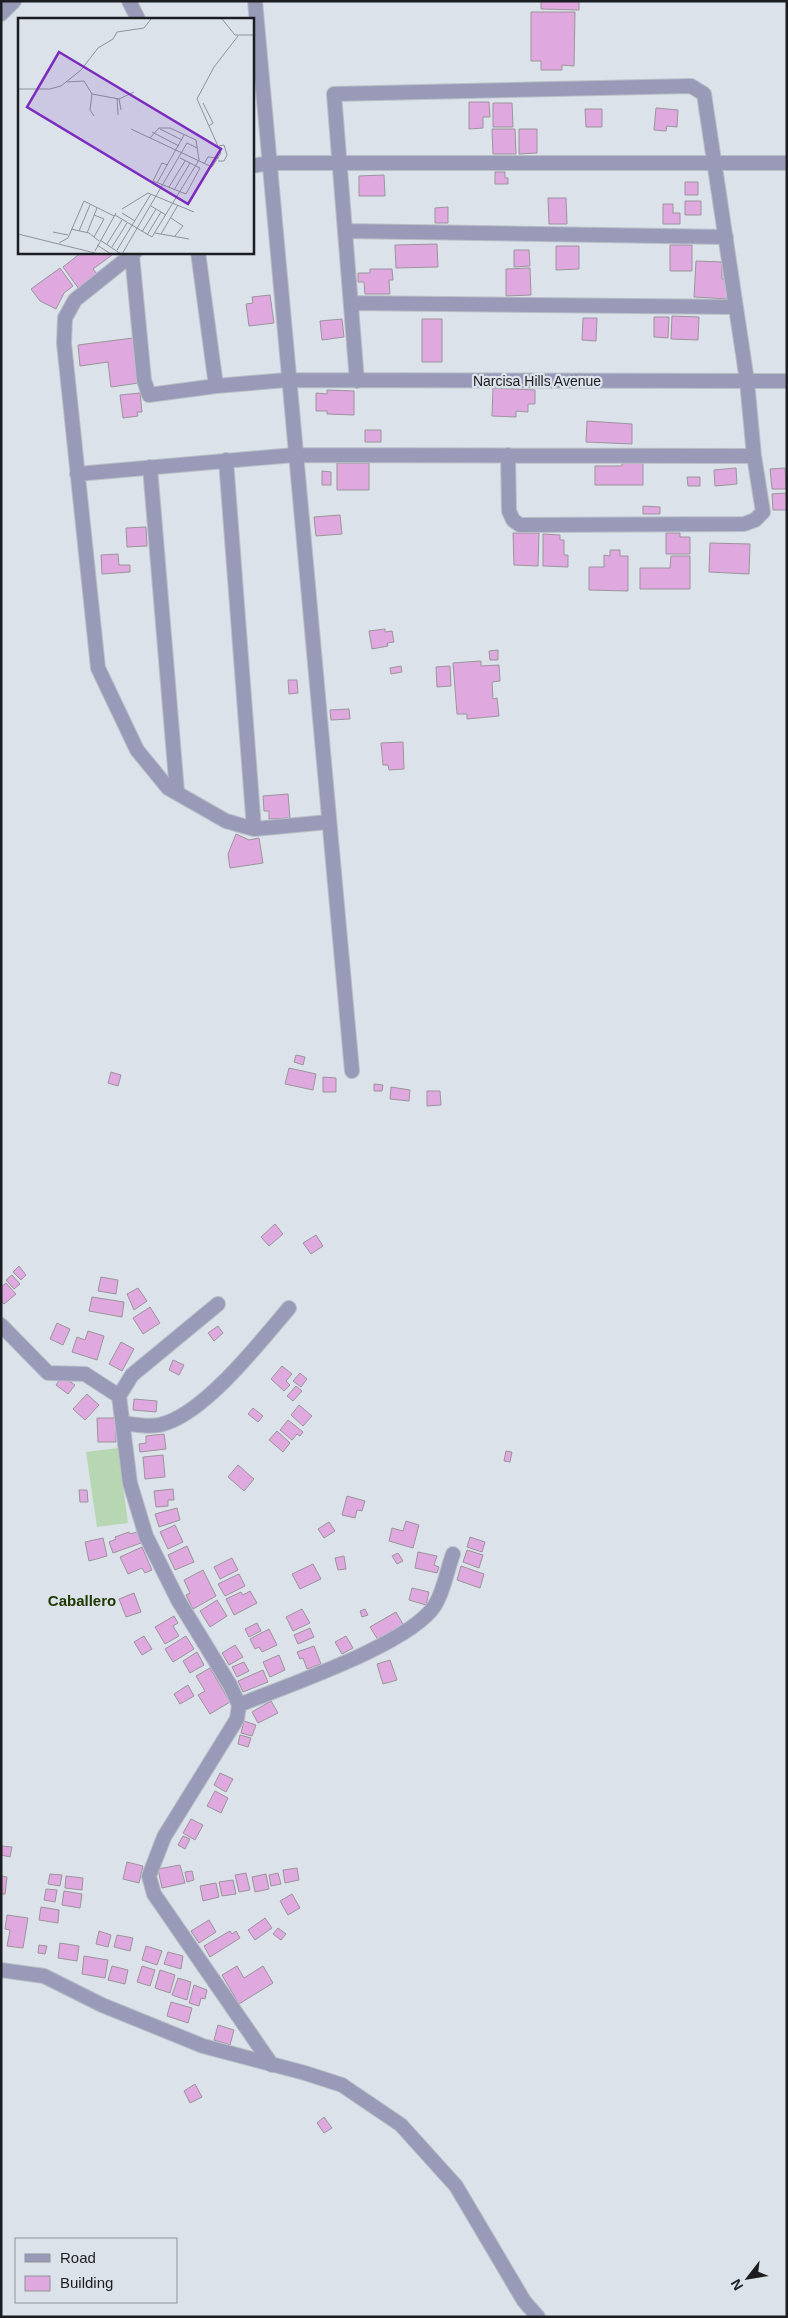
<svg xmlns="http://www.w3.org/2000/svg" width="788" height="2318" font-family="Arial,sans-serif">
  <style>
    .green { fill: #b7d7b2 }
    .building { fill: #dfa9e0; stroke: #9b949b }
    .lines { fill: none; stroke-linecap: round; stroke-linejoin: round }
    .minor-casing { stroke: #b8bfc6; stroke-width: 16 }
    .tertiary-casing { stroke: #b8bfc6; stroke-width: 16 }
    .minor { stroke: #989ab8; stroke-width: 14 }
    .tertiary { stroke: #989ab8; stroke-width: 14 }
    .labels { text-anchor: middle; stroke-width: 4.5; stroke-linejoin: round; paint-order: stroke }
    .street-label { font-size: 14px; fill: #1b1d20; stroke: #dbe2ea }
    .neighbourhood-label { font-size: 15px; font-weight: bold; fill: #213702; stroke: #dbe2ea }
    .inset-road { fill: none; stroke: #8e9399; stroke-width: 1 }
    .view { fill: #7b2cbf; fill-opacity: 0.15; stroke: #7b2cbf; stroke-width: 2.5 }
    .inset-edge { fill: none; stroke: #1b1d20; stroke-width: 2.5 }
  </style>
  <rect width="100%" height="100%" fill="#dbe2ea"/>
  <path class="green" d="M118,1448L128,1523L97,1527L86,1452Z"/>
  <path class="building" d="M541,1H579V10L541,9Z
    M531,12H575L574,66L562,65V70H541V61H531Z
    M469,102H489L490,117H483V128L469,129Z
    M493,103H512L513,127H493Z
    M656,108L678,110L677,127L667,126L666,131L654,130Z
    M585,109H602V127H586Z
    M492,129H515L516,154H493Z
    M519,129H537V153L519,154Z
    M495,172H505V178H508V184H495Z
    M384,175L385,196H359V176Z
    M685,182H698V195H685Z
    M548,198H566L567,224H549Z
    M685,201H701V215H685Z
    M663,204H673V213H680V224H663Z
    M448,207V223H435V208Z
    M437,244L438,267L396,268L395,245Z
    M670,245H692V271H670Z
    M556,246H579V269L556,270Z
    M514,250H529L530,266L514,267Z
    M82,252H111L112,255L93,269L98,275L79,289L63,267Z
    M696,261L722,262V279H728L727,299L694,297Z
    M60,268L73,286L64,293L56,309L40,301L31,289Z
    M530,268L531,295L506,296V269Z
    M370,269H392L393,280H389L390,294H365L364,282H358V273H370Z
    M270,295L274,323L249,326L246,304L253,303L252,297Z
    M672,316L699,317L698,340L671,339Z
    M654,317H669L668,338L654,337Z
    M583,318H597L596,341L582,340Z
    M342,319L344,337L322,340L320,321Z
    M422,319H442V362H422Z
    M133,338L139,383L111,387L108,362L80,366L78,345Z
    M493,388L535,390V404H528V412L516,411V417L492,416Z
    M327,390L354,391V415L327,414V411H316V393L327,394Z
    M140,393L142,412H137L138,416L123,418L120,395Z
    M587,421L632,424V444L586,442Z
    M365,430H381V442H365Z
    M337,463H369V490H337Z
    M622,463H643V485H595V466H622Z
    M736,468L737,484L715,486L714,470Z
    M785,468L786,489H772L770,469Z
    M322,471L331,472V485H322Z
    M687,477H700V486H688Z
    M787,493V510H773L772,494Z
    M643,506L660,507V514H643Z
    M340,515L342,534L316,536L314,517Z
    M146,527L147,546L127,547L126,528Z
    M513,533H539L538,566L514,565Z
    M666,533H680V537H690V554H666Z
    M543,534L560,535V540H564V555H568V567L543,566Z
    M710,543L750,544L749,574L709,572Z
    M610,550H620V556H628V591L589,590V567H604V555L610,556Z
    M118,554L119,565H130V572L102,574L101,555Z
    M671,556H690V589H640V568H670Z
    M385,629V632L392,631L394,642L387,643L388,646L372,649L369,631Z
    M498,650V660H490L489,651Z
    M481,661V666L499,665L500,681L492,682L493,699L497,698L499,716L467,719V714H457L453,663Z
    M401,666L402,672L391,674L390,668Z
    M450,666L451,686L437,687L436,667Z
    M288,680H297L298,693L289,694Z
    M349,709L350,719L331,720L330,710Z
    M403,742L404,769L389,770L388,765H383L381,743Z
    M288,794L290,818L269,819V811H264L263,796Z
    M236,834L249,840L259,838L263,863L230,868L228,854Z
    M296,1055L305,1057L303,1065L294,1062Z
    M289,1068L316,1074L313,1090L285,1084Z
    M111,1072L121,1075L118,1086L108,1083Z
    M323,1077L336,1078V1092H323Z
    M374,1084L383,1085L382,1091H374Z
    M391,1087L410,1090L409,1101L390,1099Z
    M427,1091H440L441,1105L427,1106Z
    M275,1224L283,1234L269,1246L261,1237Z
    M316,1235L323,1246L311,1254L303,1243Z
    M19,1266L26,1275L21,1280L13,1272Z
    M12,1275L20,1284L14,1289L6,1280Z
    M101,1277L118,1280L116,1294L98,1291Z
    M6,1283L16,1294L4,1304L1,1301V1287Z
    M138,1288L147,1301L134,1310L127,1294Z
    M92,1297L124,1302L122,1317L89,1311Z
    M150,1307L160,1323L143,1334L133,1318Z
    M57,1323L70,1329L63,1345L50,1339Z
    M218,1326L223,1333L214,1341L208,1333Z
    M88,1331L104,1336L97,1360L72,1352L77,1337L85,1340Z
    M121,1342L134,1349L122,1371L109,1364Z
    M173,1360L184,1365L179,1375L169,1370Z
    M282,1366L292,1374L286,1381L290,1385L284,1391L271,1379Z
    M300,1373L307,1379L301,1387L293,1381Z
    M62,1376L75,1385L68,1394L56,1385Z
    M296,1386L302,1391L293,1401L287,1396Z
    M87,1394L99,1405L85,1420L73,1409Z
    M134,1399L157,1401L156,1412L133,1410Z
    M299,1405L312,1416L303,1426L291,1415Z
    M253,1408L263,1416L258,1422L248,1414Z
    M97,1418H116V1442H98Z
    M288,1420L303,1432L300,1436L297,1434L292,1440L280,1430Z
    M277,1431L290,1443L283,1452L269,1440Z
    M164,1434L166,1449L140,1452L139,1444L146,1443V1436Z
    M506,1451L512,1452L510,1462L504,1461Z
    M163,1455L165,1477L145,1479L143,1457Z
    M238,1465L254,1479L244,1491L228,1477Z
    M173,1489L174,1500H168V1506L156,1507L154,1491Z
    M79,1490H87L88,1502H80Z
    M347,1496L365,1501L362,1511L357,1510L355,1518L342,1515Z
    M177,1508L180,1520L159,1527L155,1514Z
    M406,1521L419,1525L413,1548L389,1541L392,1528L403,1531Z
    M329,1522L335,1531L324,1538L318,1529Z
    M175,1525L183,1542L168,1549L160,1532Z
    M129,1532L130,1534L137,1532L141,1543L113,1553L109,1542L116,1539L115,1537Z
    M470,1537L485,1542L482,1552L467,1547Z
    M103,1538L107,1556L89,1561L85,1542Z
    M187,1546L194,1562L175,1570L168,1555Z
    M142,1547L152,1570L145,1573L142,1568L128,1574L120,1557Z
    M467,1550L483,1555L479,1568L463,1562Z
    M418,1552L437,1556L434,1565L439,1567L437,1573L415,1568Z
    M398,1553L403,1561L397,1564L392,1556Z
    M344,1556L346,1569L338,1570L335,1558Z
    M232,1558L238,1570L220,1579L214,1567Z
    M313,1564L321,1579L300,1589L292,1574Z
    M461,1566L484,1574L480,1588L457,1580Z
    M203,1570L216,1596L193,1609L186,1595L190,1593L184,1580Z
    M239,1574L245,1586L225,1596L218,1584Z
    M412,1588L429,1592L426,1605L409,1600Z
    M250,1591L257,1603L234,1615L226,1599L241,1592L243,1595Z
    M134,1593L141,1612L126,1617L119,1599Z
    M217,1600L227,1616L210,1627L200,1611Z
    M302,1609L310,1623L293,1631L286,1617Z
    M365,1609L368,1615L362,1617L360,1611Z
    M396,1612L404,1626L378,1640L370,1627Z
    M174,1616L178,1623L173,1626L179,1636L165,1644L155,1627Z
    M257,1623L261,1631L249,1637L245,1629Z
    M310,1628L314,1637L298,1644L294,1635Z
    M269,1629L277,1645L262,1652L259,1647L255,1649L250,1639Z
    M144,1636L152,1649L142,1655L134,1642Z
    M186,1636L194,1649L173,1662L165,1649Z
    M346,1636L353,1648L342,1654L335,1642Z
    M235,1645L243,1657L229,1665L222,1653Z
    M314,1646L321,1664L307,1669L303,1658L300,1659L297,1652Z
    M197,1652L204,1665L190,1673L183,1661Z
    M279,1655L285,1670L270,1677L263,1662Z
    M390,1660L397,1680L383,1684L377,1664Z
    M244,1662L249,1671L237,1677L232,1667Z
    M210,1668L230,1702L210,1714L198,1695L205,1691L196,1676Z
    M263,1670L268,1682L243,1692L238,1681Z
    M188,1685L194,1696L180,1704L174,1694Z
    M271,1701L278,1713L258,1723L252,1712Z
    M244,1721L256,1725L252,1736L241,1733Z
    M240,1735L251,1738L248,1747L238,1744Z
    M220,1773L233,1779L226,1792L214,1785Z
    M215,1791L228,1798L221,1813L207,1806Z
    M191,1819L203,1825L195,1840L183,1833Z
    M183,1836L190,1839L185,1849L178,1845Z
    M1,1846L12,1847L10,1857L1,1855Z
    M127,1862L143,1866L139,1883L123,1879Z
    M180,1865L185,1883L162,1888L158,1869Z
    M297,1868L299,1880L285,1883L283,1870Z
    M192,1871L194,1880L187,1882L185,1872Z
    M246,1873L250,1890L239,1892L235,1875Z
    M278,1873L281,1884L271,1886L269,1875Z
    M50,1874L62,1875L60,1886L48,1884Z
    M266,1874L269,1889L255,1892L252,1877Z
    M1,1876L7,1877L5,1894H1Z
    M66,1876L83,1878L82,1890L65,1888Z
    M233,1880L236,1894L222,1896L219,1882Z
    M216,1883L219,1897L203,1901L200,1886Z
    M46,1889L57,1890L55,1902L44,1900Z
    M64,1891L82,1894L80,1908L62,1905Z
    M292,1894L300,1908L288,1915L280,1901Z
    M41,1907L59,1910L58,1923L39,1920Z
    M7,1915L28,1918L23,1948L7,1946L10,1930L5,1929Z
    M265,1918L272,1928L255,1940L248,1930Z
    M209,1920L216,1932L199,1943L191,1931Z
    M278,1928L286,1934L281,1940L273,1934Z
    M99,1931L111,1935L108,1947L96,1944Z
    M230,1931L232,1934L236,1931L240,1938L210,1957L204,1946Z
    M117,1935L133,1938L130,1951L114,1947Z
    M60,1943L79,1946L77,1961L58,1958Z
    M39,1945L47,1946L45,1954L38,1953Z
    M146,1946L162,1951L157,1965L142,1960Z
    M168,1952L183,1956L181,1969L164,1964Z
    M84,1956L108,1960L105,1978L82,1974Z
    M112,1966L128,1970L125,1984L108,1980Z
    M142,1966L155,1970L150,1986L137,1982Z
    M237,1966L244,1978L263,1966L273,1983L239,2004L222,1975Z
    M160,1970L175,1975L170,1993L155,1988Z
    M178,1978L191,1982L187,2000L172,1995Z
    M194,1985L207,1990L205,1999L201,1998L199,2006L189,2003Z
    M171,2002L192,2008L188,2023L167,2016Z
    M218,2025L234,2030L230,2045L214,2040Z
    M195,2084L202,2097L190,2103L184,2091Z
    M324,2117L332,2128L324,2133L317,2123Z"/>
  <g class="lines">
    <defs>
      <path id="minor" d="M129,1L138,19
        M255,1L352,1071
        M1,14L14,1
        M252,166L269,163H787
        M345,231L726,237
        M135,252L75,300L65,318L64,343L98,668L137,750L168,788L226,821L254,829L328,822
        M198,252L216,386
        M132,255L144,380L149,395L216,386L287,380L787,381
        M351,303L736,307
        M357,381L334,94L691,86L704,94L747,381L754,456L763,512L755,520L744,524L520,525L513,520L509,511L508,455
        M226,460L254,829
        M150,467L177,792
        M77,474L294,455L754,456
        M218,1304L132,1375L119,1396L130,1483L146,1536L178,1600L230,1685L239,1705L237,1719L164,1837L149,1876L154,1894L272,2065
        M1,1325L48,1373L85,1374L119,1396
        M124,1423C137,1425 153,1428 166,1423C208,1409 260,1342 289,1308
        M239,1705C285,1686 411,1644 435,1605C444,1591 447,1570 453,1554"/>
      <path id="tertiary" d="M1,1970L44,1976L102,2005L203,2046L305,2073L342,2085L401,2125L456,2186L524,2301L538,2317"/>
    </defs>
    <use href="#minor" class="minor-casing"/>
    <use href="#tertiary" class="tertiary-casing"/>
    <use href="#minor" class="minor"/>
    <use href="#tertiary" class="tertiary"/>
  </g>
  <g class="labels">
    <g class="street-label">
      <text x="537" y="386">Narcisa Hills Avenue</text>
    </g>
    <g class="neighbourhood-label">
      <text x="82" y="1606">Caballero</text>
    </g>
  </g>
  <g transform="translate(18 18)">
    <rect width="236" height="236" fill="#dbe2ea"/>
    <path class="inset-road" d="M204,1L217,17H237M49,64L66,63L74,76L101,81L103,92M0,71H32L43,68L63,52L80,30L95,21L99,14L126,10L133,1M74,76L72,92L76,98M99,80L100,97M101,81L116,74M185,85L195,105L191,108M113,111L194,149L203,135L179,81L196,49L220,18M142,111L164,122M134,114L161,128M200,143H206L209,137L206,127L201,128M186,146L190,139L201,140M150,147L144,145L135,163L168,176L182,150L162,140M139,165L166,117M151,169L167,143M156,172L172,145M133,188L148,197M104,191L130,175L176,194M104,195L117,203M97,197L134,219L181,142L178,122L152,110H141L132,120M153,200L165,208L157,218M53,211L71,215L81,223M61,213L72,187M35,214L50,217M124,214L138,191M69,215L79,190M137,215L171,221M0,216L81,236M143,216L160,187M129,217L143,194M76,219L86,201L76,197M82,222L103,236M41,225L50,220L66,183L96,198M89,226L104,202M79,227L93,236M94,229L109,205M99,232L133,176M77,233L98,195M104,236L169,125L179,130"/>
    <path class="view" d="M41,34L203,131L170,186L9,89Z"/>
    <rect width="236" height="236" class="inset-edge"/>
  </g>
  <rect width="788" height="2318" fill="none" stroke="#1b1d20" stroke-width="5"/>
  <rect x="15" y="2238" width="162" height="65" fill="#dbe2ea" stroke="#8e9399"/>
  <rect x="25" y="2254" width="25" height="8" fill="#989ab8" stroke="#8e9399"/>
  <text x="60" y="2263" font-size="15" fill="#1b1d20">Road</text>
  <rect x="25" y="2276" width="25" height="15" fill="#dfa9e0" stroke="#8e9399"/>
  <text x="60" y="2288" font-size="15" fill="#1b1d20">Building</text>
  <g transform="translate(748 2278) rotate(239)" stroke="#dbe2ea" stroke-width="4" paint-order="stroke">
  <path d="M0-4L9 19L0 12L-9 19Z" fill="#1b1d20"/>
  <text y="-8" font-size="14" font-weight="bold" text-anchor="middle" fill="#1b1d20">N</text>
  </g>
</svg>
